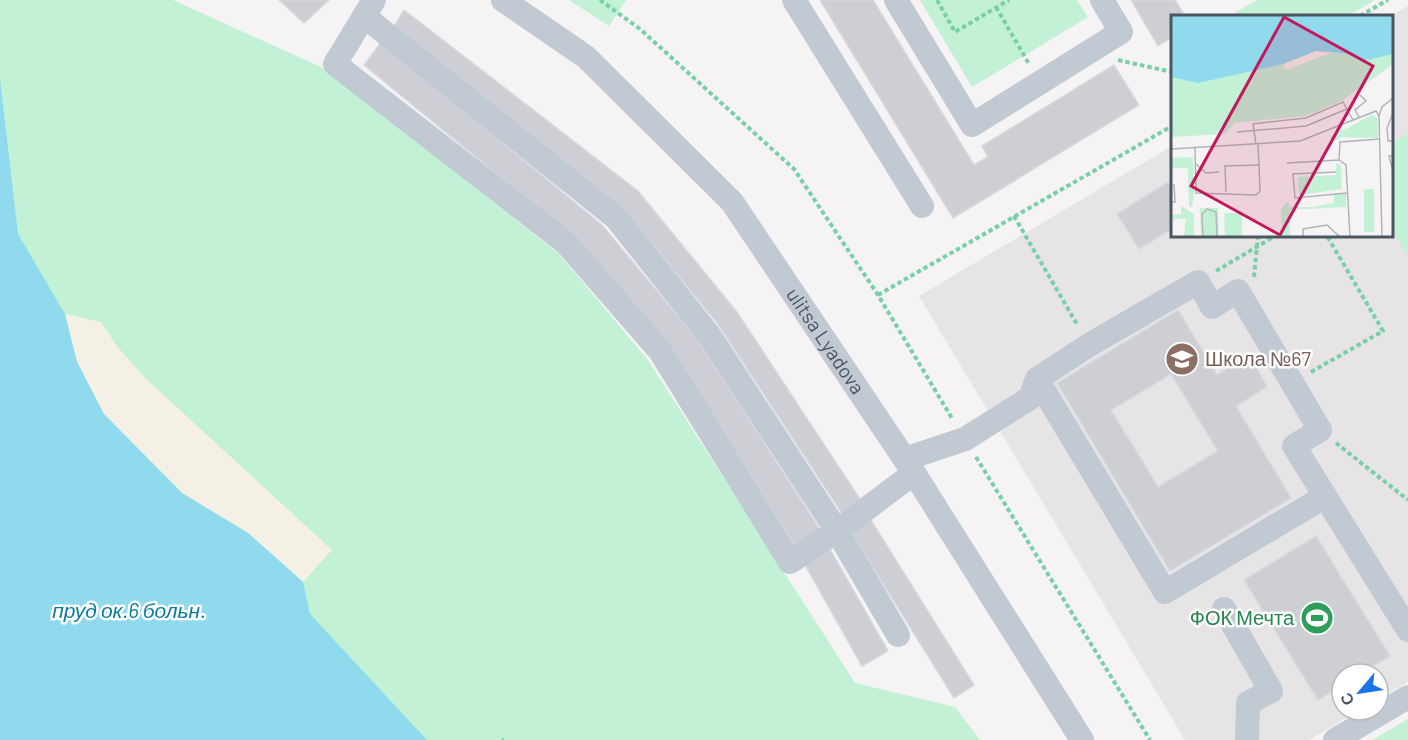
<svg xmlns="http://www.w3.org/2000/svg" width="1408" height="740" font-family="Barlow,sans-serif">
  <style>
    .education { fill: #e6e4e5 }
    .green { fill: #c3f1d5 }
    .sand { fill: #f5f0e5 }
    .water { fill: #90daee }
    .building { fill: #cdcfd5; stroke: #d7d9de; stroke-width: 1.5; fill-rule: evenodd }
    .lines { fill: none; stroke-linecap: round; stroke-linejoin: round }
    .path { stroke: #7ad0a6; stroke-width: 4; stroke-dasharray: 4.5 3; stroke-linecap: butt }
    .minor { stroke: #c1cad2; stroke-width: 24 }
    .labels { text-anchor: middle; stroke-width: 5; stroke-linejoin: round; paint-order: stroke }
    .street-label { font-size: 20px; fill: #4a5661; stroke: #fff }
    .education-label { font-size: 20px; fill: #785e54; stroke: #fff; text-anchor: start }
    .leisure-label { font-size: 20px; fill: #27864d; stroke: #fff; text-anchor: end }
    .water-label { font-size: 21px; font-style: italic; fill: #0c7c9b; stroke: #fff }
    .inset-road { fill: none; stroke: #b1b4b9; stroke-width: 1.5 }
    .view { fill: #c2185b; fill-opacity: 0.15; stroke: #c2185b; stroke-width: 3 }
    .inset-edge { fill: none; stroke: #4a5661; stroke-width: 3 }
  </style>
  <rect width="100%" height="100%" fill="#f5f3f3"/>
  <path class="education" d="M1408,6V682L1378,699V674H1342V710H1360L1309,740H1185L919,296L1172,146V236H1392L1390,16Z"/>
  <path class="green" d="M0,0H173L323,68L558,253L648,360L855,683L955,707L980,740H0Z
    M569,0H626L609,26Z
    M920,0H1077L1088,17L972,87Z
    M1257,0H1375L1348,16H1229Z
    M1408,134V257L1392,228V143Z
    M1408,719V740H1372Z"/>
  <path class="sand" d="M65,314L101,322L116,345L144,377L332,550L303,582L248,533L182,493L104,414L77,362Z"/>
  <path class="water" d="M0,79L18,234L65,314L77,362L104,414L182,493L248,533L303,582L310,614L427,740H0Z"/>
  <path class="building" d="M279,0H329L304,23Z
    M820,0H873L974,165L988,157L982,146L1114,65L1139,105L953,218Z
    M1131,0H1175L1185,16H1172V37L1158,46Z
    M404,10L638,191L737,312L862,502L843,515L717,323L625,211L393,28Z
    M381,42L602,225L698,340L821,531L795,547L675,356L583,245L364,65Z
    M1168,182L1172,188V229L1139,249L1117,214Z
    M1178,310L1217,375L1249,355L1267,387L1236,406L1291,498L1170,571L1057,383ZM1171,374L1218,451L1158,487L1111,410Z
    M869,517L974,685L954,698L849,529Z
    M1316,536L1390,656L1360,674H1342V685L1318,700L1244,580Z
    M830,549L888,651L862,666L804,563Z"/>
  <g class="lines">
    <path class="path" d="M600,0L640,29L794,169L878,295L953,420
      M937,0L955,32L1009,0
      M996,7L1029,64
      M1360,16L1388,0
      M1118,60L1172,72
      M1014,216L1078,326
      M1216,271L1275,236
      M1254,277L1258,236
      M878,295L1172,126
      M1311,372L1383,331L1327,236
      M1336,443L1408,500
      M976,457L1150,740
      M502,739L503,740"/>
    <g class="minor">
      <path d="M374,0L335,64L566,243L660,351L790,562L837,531L914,473"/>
      <path id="s1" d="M503,0L586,57L732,202L914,473L1082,740"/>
      <path d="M794,0L922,206"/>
      <path d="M896,0L972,125L1121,32L1102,0"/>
      <path d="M364,16L616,218L709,335L837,531L898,635"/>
      <path d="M905,459L965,439L1030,398L1037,379"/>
      <path d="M1324,497L1165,592L1037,379L1089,345L1198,282L1212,307L1238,291L1320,430L1294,446L1408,630"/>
      <path d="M1224,609L1271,691L1248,703L1247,740"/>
      <path d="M1335,740L1408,697"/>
    </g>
  </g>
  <defs>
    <symbol id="school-disc" viewBox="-11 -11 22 22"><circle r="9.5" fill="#8d6e63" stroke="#fff"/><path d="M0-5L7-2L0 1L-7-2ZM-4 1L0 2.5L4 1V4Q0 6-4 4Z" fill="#fff"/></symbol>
    <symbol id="stadium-disc" viewBox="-11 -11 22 22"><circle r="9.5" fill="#2e9e5b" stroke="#fff"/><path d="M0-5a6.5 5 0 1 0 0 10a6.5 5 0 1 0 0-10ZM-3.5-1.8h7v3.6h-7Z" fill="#fff"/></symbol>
  </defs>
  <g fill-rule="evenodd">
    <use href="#school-disc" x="1163" y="340" width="38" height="38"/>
    <use href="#stadium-disc" x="1298" y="599" width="38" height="38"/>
  </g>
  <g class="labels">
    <g class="street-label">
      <text dy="7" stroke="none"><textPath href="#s1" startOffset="474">ulitsa Lyadova</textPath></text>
    </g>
    <g class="education-label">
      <text x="1205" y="366">Школа №67</text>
    </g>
    <g class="leisure-label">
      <text x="1294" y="625">ФОК Мечта</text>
    </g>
    <g class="water-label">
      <text x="129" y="618">пруд ок.6 больн.</text>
    </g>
  </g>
  <g transform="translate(1171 15)">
    <rect width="222" height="222" fill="#f5f3f3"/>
    <path d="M0,0H222V49L172,85L135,101L64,108L54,119L0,122ZM201,100L206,103L207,123L171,122L161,127L159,122ZM22,142L23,179L21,192H18L17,153H0V143ZM165,148L170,150L171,174L128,180L127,162L165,160ZM193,174H203V217H193ZM175,178V192L119,195V222H111L110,194L117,186L119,192H142L163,188V179ZM10,191L23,199V222H13L15,203L0,205V200L10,199ZM29,193H47L48,222H30ZM53,198H71V222H54Z" fill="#c3f1d5"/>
    <path d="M145,36L160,38L114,55L112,49Z" fill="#f5f0e5"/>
    <path d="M4,0H222V39L192,46L173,38L145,36L112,49L27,68L0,62V2Z" fill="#90daee"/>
    <path class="inset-road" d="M222,98L216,113L217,126H222M208,101L211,92L222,83M188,102L184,95L195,86L189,80M66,117L135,111L176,94M85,129L82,109L135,103L172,87L182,105M87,129L88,150M24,133L25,178L85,180L89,176L88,150L54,151L55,177M0,134L129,126L205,96L208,101L211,222M222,141H218L222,156M116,148L168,145M25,149L35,158L48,157M165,157L122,159L124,183L176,178M0,187H4L3,169M32,222L31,199L36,194L45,197L46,222M132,222V214L156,210L169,222M179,222L175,150L168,145L169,127L209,124"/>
    <path class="view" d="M113,2L202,51L109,220L20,171Z"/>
    <rect width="222" height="222" class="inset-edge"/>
  </g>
  <g transform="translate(1360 692) rotate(241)"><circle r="28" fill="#ffffff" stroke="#b7bbc0" stroke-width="1.5"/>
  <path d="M0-4.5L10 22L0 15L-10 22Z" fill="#1a73e8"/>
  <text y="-9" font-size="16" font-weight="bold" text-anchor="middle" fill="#4a5661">С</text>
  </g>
</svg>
